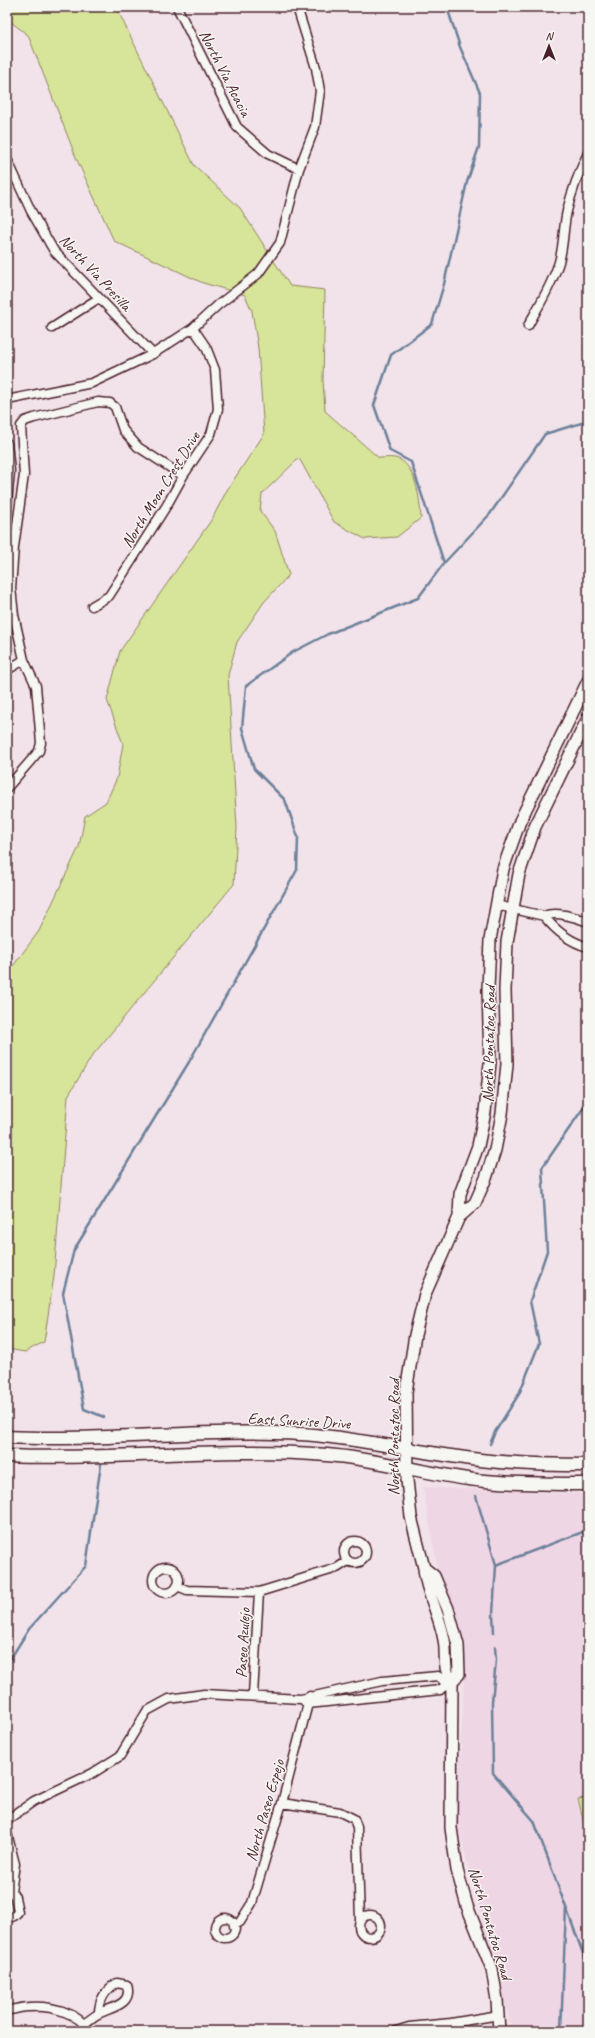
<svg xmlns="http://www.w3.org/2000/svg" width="595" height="2038" font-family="Caveat,sans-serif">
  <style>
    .built { fill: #efd6e5 }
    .green { fill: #d6e599; stroke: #908262 }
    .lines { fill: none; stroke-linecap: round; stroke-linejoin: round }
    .stream { stroke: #6c8099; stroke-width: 2.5 }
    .street-casing { stroke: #4a1f2b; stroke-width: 11 }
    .secondary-casing { stroke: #4a1f2b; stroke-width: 14 }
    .primary-casing { stroke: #4a1f2b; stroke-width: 15 }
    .street { stroke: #f6f6f2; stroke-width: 8 }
    .secondary { stroke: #f6f6f2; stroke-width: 11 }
    .primary { stroke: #f6f6f2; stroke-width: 12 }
    .labels { text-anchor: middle; stroke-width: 3; stroke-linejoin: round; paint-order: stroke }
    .street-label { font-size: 16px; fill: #4a1f2b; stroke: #f6f6f2 }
  </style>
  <rect width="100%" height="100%" fill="#f2e3ea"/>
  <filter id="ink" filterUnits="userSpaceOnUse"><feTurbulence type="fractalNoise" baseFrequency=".025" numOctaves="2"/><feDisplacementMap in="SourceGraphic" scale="8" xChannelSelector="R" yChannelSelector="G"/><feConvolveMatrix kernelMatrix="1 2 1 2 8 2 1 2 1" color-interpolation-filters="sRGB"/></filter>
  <g filter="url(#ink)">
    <path class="built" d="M423,1487L588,1494V2031H512L457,1823L465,1658L437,1567Z"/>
    <path class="green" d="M7,7H116L194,165L240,208L290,286L325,290L323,380L325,411L379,458C384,458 390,457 395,458C416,462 420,500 421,518L397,537L365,539L334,522L299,458L262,494L260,511L275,531L289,575L264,602L237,642L228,675L237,828L234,884L92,1056L68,1096L54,1276L44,1342L25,1352L7,1349V974L39,931L79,847L85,816L106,802L117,778L123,744L107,700L120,651L212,519L227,490L264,434L258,348L252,311L245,295L203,283L114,241L77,160L28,35L7,19Z
      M588,1797V1839L578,1799Z"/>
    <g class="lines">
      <path class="stream" d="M444,563L490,514L545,434L588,421
        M104,1417L84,1409L63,1293L74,1250L189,1062L297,870L298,837L285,800L254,769L242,728L246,686L293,652L328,634L418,598L444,563L411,462L390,451L374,405L391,355L432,324L444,284L467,182L479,147L480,93L460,47L447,7
        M490,1444L495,1432L519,1394L539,1344L530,1301L547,1251L542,1168L586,1104L588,1094
        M476,1496L496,1565L493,1614L494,1633
        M496,1565L588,1530
        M495,1647L496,1660L492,1702L493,1773L534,1821L588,1967
        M7,1664L29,1629L86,1566L101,1464
        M561,2031L566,1907"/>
      <defs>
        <path id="street" d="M177,7L237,127L268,154L299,169
          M7,159L31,211L54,251L153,354
          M528,326C539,305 552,285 559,262C564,245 563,228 567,211C572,190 579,172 588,153
          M52,328L99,298
          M7,400L92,383L153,354L193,328L218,305L258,274L280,243L299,169L315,127L320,91L316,68L297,7
          M7,443L10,471L7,503
          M92,606L109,596L167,505L183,476L211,434L218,409L215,370L206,347L193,328
          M7,670L24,660
          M7,788L39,751L41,743L36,686L24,660L14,615L11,588L14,547L24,475L21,426L25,421L34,418L98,402L110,403L115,407L123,430L138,447L183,476
          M496,905L544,916C556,911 576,917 588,922
          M544,916C555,930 570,942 588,947
          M344 1552a11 11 0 1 1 22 0a11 11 0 1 1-22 0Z
          M153 1580a13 13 0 1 1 26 0a13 13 0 1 1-26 0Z
          M177,1586L187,1590L259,1592L337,1568L348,1561
          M253,1695L259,1592
          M305,1702L308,1704L440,1690L447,1684H452
          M282,1803L340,1812L354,1819L357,1827L360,1920
          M7,1820L34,1801L93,1773L120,1756L147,1711L169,1699L204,1694L301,1699L382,1681L438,1676L447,1684
          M7,1833L15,1864L11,1891L15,1897L18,1912L14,1916L7,1919
          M359 1926a11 11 0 1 1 22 0a11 11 0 1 1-22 0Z
          M215 1928a10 10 0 1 1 20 0a10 10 0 1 1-20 0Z
          M234,1926L240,1922L252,1903L282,1803L310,1696
          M7,2010C14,2010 21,2007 29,2007C50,2005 78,2012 89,2031
          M85,2023C90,2020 95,2015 100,2013C113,2007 133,2004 127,1985L117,1983C106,1989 99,2000 99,2013
          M396,2031L409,2027L451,2023L499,2015"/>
        <path id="secondary" d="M459,1217L475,1203L486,1178L495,1150L502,1114L507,1064L505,990L507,942L519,874L535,827L588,718
          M424,1568L411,1517L407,1480L406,1392L415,1335L425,1294L459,1217L460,1194L478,1146L485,1112L490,1063L488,989L490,940L503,869L520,821L588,681
          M452,1681L459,1674L458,1645L448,1609L434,1576L424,1568C426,1593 440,1615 444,1640C447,1654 442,1669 452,1681L451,1828L457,1870L467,1906L492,1969L497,2000L499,2031"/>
        <path id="primary" d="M7,1437C105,1442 202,1428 300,1434C354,1437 405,1450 458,1457C502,1464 544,1465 588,1465
          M7,1456C114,1461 221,1446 327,1455C380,1459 432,1476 485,1481C519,1484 554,1484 588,1484"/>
      </defs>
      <use href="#street" class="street-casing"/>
      <use href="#secondary" class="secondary-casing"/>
      <use href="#primary" class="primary-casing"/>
      <use href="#street" class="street"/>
      <use href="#secondary" class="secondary"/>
      <use href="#primary" class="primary"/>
    </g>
  </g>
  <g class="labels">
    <g class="street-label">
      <text transform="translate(226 73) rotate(63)" y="6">North Via Acacia</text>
      <text transform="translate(96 272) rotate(47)" y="6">North Via Presilla</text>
      <text transform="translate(160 489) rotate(-58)" y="6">North Moon Crest Drive</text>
      <text transform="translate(488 1044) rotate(-89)" y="6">North Pontatoc Road</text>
      <text transform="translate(299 1420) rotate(3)" y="6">East Sunrise Drive</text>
      <text transform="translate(393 1437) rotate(-90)" y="6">North Pontatoc Road</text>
      <text transform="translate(242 1643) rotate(-87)" y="6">Paseo Azulejo</text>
      <text transform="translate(264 1810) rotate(-74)" y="6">North Paseo Espejo</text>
      <text transform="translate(491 1923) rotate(73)" y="6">North Pontatoc Road</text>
    </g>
  </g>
  <rect width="595" height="2038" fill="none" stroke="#f6f6f2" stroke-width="24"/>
  <rect x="12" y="12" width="571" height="2014" fill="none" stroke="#4a1f2b" stroke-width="1.5" filter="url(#ink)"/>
  <g transform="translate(549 46)" stroke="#f6f6f2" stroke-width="3" paint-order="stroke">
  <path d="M0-3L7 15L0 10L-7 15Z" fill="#4a1f2b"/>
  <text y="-6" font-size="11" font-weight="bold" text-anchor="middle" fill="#4a1f2b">N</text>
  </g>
</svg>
